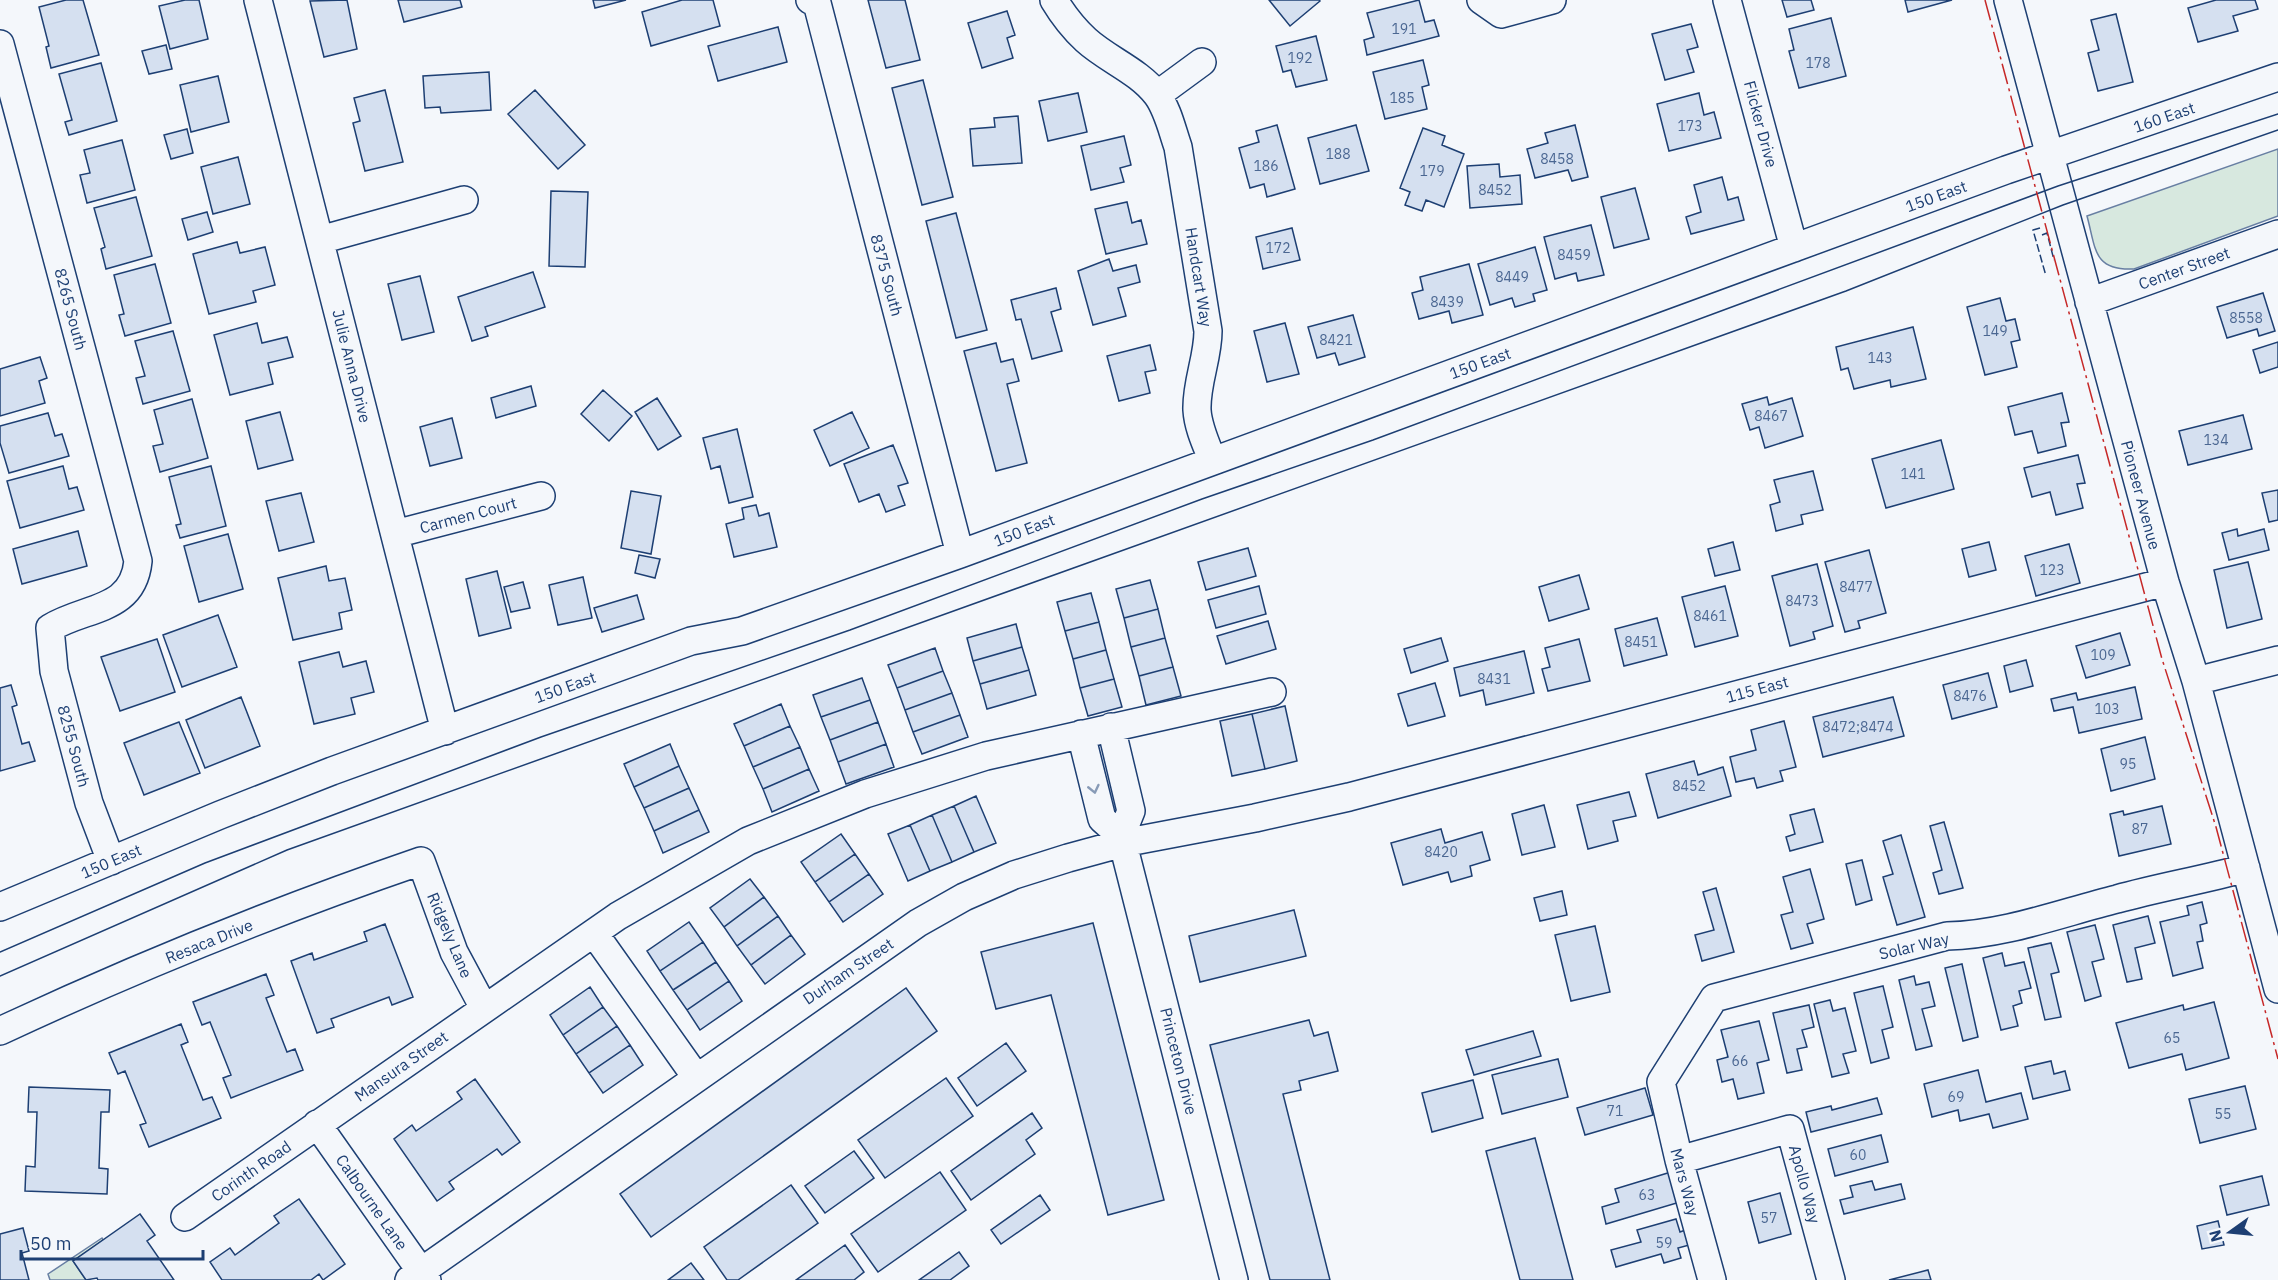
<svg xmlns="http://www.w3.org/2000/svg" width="2278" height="1280" font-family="'IBM Plex Sans',sans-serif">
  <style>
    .green { fill: #d7e8df; stroke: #687fa3; stroke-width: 1.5 }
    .building { fill: #d5e0f0; stroke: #1d3f73; stroke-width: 1.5 }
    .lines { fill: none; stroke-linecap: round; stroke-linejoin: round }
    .minor-casing { stroke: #1d3f73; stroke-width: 30 }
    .minor { stroke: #f4f7fb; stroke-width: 27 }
    .tram { stroke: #1d3f73; stroke-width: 1.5 }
    .fence { stroke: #1d3f73; stroke-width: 1.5; stroke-dasharray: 8 3; stroke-linecap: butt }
    .power { stroke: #c62828; stroke-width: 1.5; stroke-dasharray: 21 4.5 3 4.5; stroke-linecap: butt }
    .oneway { stroke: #889bb7 }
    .labels { text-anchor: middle; stroke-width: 4.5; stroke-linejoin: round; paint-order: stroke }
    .number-label { font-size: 14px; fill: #4b6792 }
    .street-label { font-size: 16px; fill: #1d3f73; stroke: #f4f7fb }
  </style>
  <rect width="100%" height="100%" fill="#f4f7fb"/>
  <path class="green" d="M2278,149V216L2134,269C2093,271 2096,249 2087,216Z
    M102,1238L103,1240L73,1261L86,1280H50L48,1274Z"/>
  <path class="building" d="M66,0H83L99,55L51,68L46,47L49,46L39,7Z
    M185,0H199L208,39L170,49L159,6Z
    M347,0L357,49L324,57L310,1Z
    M398,0H460L462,7L404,22Z
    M593,0H626L595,8Z
    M682,0H713L720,26L651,46L642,12Z
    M868,0H905L920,60L886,68Z
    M1269,0H1319L1320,1L1290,26Z
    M1419,0L1425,22L1434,20L1439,36L1367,55L1364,40L1374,37L1367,13Z
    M1782,0H1811L1814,10L1787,17Z
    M1905,0H1952L1908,12Z
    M2216,0H2255L2258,9L2233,16L2238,31L2198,42L2188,8Z
    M1007,11L1015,35L1007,38L1013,58L982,68L968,23Z
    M2116,14L2133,82L2098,91L2088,53L2099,50L2091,20Z
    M1831,18L1846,76L1799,88L1789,51L1794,50L1789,29Z
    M1691,24L1698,47L1687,50L1694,72L1665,80L1652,34Z
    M778,27L787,62L718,81L708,46Z
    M1316,36L1327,80L1296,87L1291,70L1283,72L1276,46Z
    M166,45L172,69L149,74L142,51Z
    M1423,60L1429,85L1422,87L1427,109L1385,119L1373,72Z
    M101,63L117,121L69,135L65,122L72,120L59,74Z
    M489,72L491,110L441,113L440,107L425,108L423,76Z
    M218,76L229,122L191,132L180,85Z
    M923,80L953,197L922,205L892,88Z
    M385,90L403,162L365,171L353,123L360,121L354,98Z
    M535,90L585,145L558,169L508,114Z
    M1078,93L1087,132L1048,141L1039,101Z
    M1699,93L1704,115L1714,112L1721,138L1669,151L1657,104Z
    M1018,116L1022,163L973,166L970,129L995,127L994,118Z
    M1277,125L1295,189L1267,197L1264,184L1250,188L1239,148L1259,142L1256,131Z
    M1356,125L1369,171L1320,184L1308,138Z
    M1575,125L1588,177L1572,181L1568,170L1535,178L1527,149L1548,143L1545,133Z
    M1423,128L1445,136L1442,145L1464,154L1444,207L1426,200L1422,211L1405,205L1410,192L1400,188Z
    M187,129L193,153L171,159L164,135Z
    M1124,136L1131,165L1120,168L1124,182L1091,190L1081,146Z
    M122,140L135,190L87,203L80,175L90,173L84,150Z
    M238,157L250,204L213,214L201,167Z
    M1499,164L1500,177L1520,175L1522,204L1470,208L1467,166Z
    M1722,177L1728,200L1738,197L1744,220L1691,234L1686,217L1701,212L1694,185Z
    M1635,188L1649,239L1614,248L1601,197Z
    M551,191L588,192L585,267L549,266Z
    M136,197L152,256L106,269L101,249L105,247L94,208Z
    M1127,202L1132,223L1141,220L1147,244L1106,254L1095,209Z
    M207,212L213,232L188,240L182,219Z
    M956,213L987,330L956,338L926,221Z
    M1591,225L1604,275L1578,281L1576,273L1555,279L1544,237Z
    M1292,228L1300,260L1263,269L1256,237Z
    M237,242L240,253L265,247L275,285L253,291L256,302L209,314L193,254Z
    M1535,247L1547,290L1533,294L1535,301L1515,307L1512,298L1490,305L1478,264Z
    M1109,259L1113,271L1136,265L1140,282L1118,288L1126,316L1093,325L1078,271Z
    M155,264L171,323L125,336L119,315L124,314L114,275Z
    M1469,264L1483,315L1452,323L1449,311L1419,319L1412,293L1423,290L1420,277Z
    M533,272L545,307L485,327L488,336L472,341L458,297Z
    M420,276L434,332L402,340L388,284Z
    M1056,288L1061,309L1051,312L1062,351L1032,359L1021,319L1016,320L1011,300Z
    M2263,293L2275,331L2259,336L2257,329L2227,338L2217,307Z
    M2000,298L2006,321L2015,319L2020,340L2011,342L2017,367L1985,375L1967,307Z
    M1353,315L1365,357L1339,365L1335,353L1317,358L1308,327Z
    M257,323L262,343L287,337L293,357L268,363L273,384L230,395L214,335Z
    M1285,323L1299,374L1267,382L1254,331Z
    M1913,327L1926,379L1891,387L1890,380L1854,389L1848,368L1841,370L1836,347Z
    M173,331L190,391L143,404L136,378L145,376L135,341Z
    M2278,342V367L2260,373L2253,350Z
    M996,343L1001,362L1013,359L1019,381L1007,384L1027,463L996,471L964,351Z
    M1150,345L1156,370L1145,372L1150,393L1119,401L1107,356Z
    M40,357L47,378L39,381L45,403L0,416V369Z
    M531,386L536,406L496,418L491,398Z
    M603,390L632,416L609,441L581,414Z
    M2062,393L2069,422L2061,423L2066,446L2038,453L2032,431L2015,435L2008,407Z
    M1767,397L1769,405L1792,398L1803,436L1765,448L1759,427L1750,430L1742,404Z
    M657,398L681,436L658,450L635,412Z
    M192,399L208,458L160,472L153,446L163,444L154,410Z
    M280,412L293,460L258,469L246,421Z
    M852,412L869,448L830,466L814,430Z
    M48,413L55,436L62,434L69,456L9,473L0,443V426Z
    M2243,415L2252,449L2188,465L2179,431Z
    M452,418L462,458L430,466L420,427Z
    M737,429L753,497L729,503L720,466L711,469L703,438Z
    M1941,440L1954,489L1886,508L1872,459Z
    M893,445L908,483L898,486L905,505L886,512L879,494L859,502L844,464Z
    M2078,455L2085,483L2077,484L2083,508L2056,515L2050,492L2032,497L2024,468Z
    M63,466L69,489L77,487L84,510L20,528L7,481Z
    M211,466L226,526L180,538L176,525L181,524L169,477Z
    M1813,471L1823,510L1801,515L1803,524L1776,531L1770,505L1780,502L1774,480Z
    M2278,490V520L2269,522L2262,493Z
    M631,491L661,496L651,554L621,548Z
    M301,493L314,542L279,551L266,501Z
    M756,505L759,516L769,513L777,547L734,557L726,524L744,519L742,508Z
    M2237,529L2238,536L2264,529L2269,550L2229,560L2222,533Z
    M78,531L87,566L22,584L13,549Z
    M228,534L243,589L199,602L184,546Z
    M1733,542L1740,570L1715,576L1708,549Z
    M1989,542L1996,570L1969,577L1962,549Z
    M2069,544L2080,583L2036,596L2025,556Z
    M1248,548L1256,576L1206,590L1198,562Z
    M1869,550L1886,613L1858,621L1860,628L1845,632L1825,562Z
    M639,555L660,559L655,578L635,573Z
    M2248,562L2262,619L2227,628L2214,570Z
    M1817,564L1833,626L1813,632L1815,639L1790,646L1772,576Z
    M326,566L329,581L345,578L352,610L339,613L342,629L293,640L278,578Z
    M497,571L511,628L479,636L466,579Z
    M1579,575L1589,609L1549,621L1539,587Z
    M583,577L592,618L558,625L549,585Z
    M1150,580L1158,609L1124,618L1116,589Z
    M523,582L530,608L511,612L504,587Z
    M1259,586L1266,614L1216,628L1208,600Z
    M1725,586L1738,636L1695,647L1682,597Z
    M1091,593L1099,622L1065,631L1057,602Z
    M637,595L644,619L602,632L594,608Z
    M1158,609L1165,638L1131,647L1124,618Z
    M218,615L237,667L182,687L163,635Z
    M1657,618L1667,655L1624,666L1615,629Z
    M1268,621L1276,649L1226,664L1217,636Z
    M1099,622L1106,650L1073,659L1065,631Z
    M1016,624L1022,647L973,661L967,638Z
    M2120,633L2130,665L2086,678L2076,646Z
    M1165,638L1173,667L1139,676L1131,647Z
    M1441,638L1448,661L1411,673L1404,649Z
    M157,639L175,692L120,711L101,657Z
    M1579,639L1590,681L1548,691L1542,669L1550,667L1545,648Z
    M1022,647L1029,670L980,684L973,661Z
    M935,648L943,671L897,688L888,665Z
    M1106,650L1114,679L1080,688L1073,659Z
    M1524,651L1534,693L1486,705L1483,690L1460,696L1454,668Z
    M339,652L343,667L366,661L374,692L351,698L355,714L314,724L299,662Z
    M2026,660L2033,686L2010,692L2004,666Z
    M1173,667L1181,696L1146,705L1139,676Z
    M1029,670L1036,695L987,709L980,684Z
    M943,671L952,693L905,710L897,688Z
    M1988,673L1997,707L1952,719L1943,685Z
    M862,678L870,700L821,717L813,695Z
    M1114,679L1122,707L1088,716L1080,688Z
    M1435,683L1445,716L1408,726L1398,694Z
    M11,685L17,705L12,707L22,744L29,742L35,761L0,771V688Z
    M2135,687L2142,719L2079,733L2073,707L2054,711L2051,699L2076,693L2078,700Z
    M952,693L960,715L913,732L905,710Z
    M241,697L260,746L205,768L186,720Z
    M1893,697L1904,736L1823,757L1813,717Z
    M870,700L878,722L830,740L821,717Z
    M781,704L790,726L744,746L734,724Z
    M1285,706L1297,761L1265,769L1252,714Z
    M1252,714L1265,769L1232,776L1220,721Z
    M960,715L968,737L922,754L913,732Z
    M1784,721L1796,767L1780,771L1783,781L1757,788L1754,778L1736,782L1730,757L1756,750L1751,730Z
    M179,722L200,773L144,795L124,743Z
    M878,722L886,744L838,762L830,740Z
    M790,726L800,747L753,767L744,746Z
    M2145,737L2155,779L2111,791L2101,749Z
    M670,744L679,766L634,787L624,764Z
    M886,744L894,767L846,784L838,762Z
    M800,747L809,769L763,789L753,767Z
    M1694,761L1698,775L1723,767L1731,796L1658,818L1646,774Z
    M679,766L689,788L644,808L634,787Z
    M809,769L819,791L772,812L763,789Z
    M689,788L699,810L654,831L644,808Z
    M1629,792L1636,816L1613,821L1618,841L1588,849L1577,805Z
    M976,796L996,843L974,852L954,806Z
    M1544,805L1555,847L1522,855L1512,814Z
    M954,806L974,852L952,862L932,815Z
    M2162,806L2171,844L2119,856L2110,814L2123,811L2124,815Z
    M1814,809L1823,842L1790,851L1786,837L1795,834L1790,815Z
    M699,810L709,832L663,853L654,831Z
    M932,815L952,862L930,871L910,825Z
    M1944,822L1963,888L1939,894L1933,873L1942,870L1930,826Z
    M910,825L930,871L908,881L888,834Z
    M1441,829L1445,843L1482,832L1490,860L1470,866L1472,876L1451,882L1448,872L1403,885L1391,843Z
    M841,834L855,854L815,882L801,862Z
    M1901,835L1925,917L1897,925L1883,877L1893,874L1883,841Z
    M855,854L869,874L829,902L815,882Z
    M1862,860L1872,900L1856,905L1846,864Z
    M1810,869L1824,919L1807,924L1813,943L1791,949L1781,915L1793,912L1783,877Z
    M869,874L883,894L843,922L829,902Z
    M750,879L764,897L724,927L710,908Z
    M1716,888L1734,952L1702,961L1695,935L1714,930L1703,892Z
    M1562,891L1567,915L1540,921L1534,898Z
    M764,897L778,916L737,946L724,927Z
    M2202,902L2207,923L2200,925L2203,941L2197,942L2203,968L2173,976L2160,922L2189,915L2187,906Z
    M1294,910L1306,956L1200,982L1189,936Z
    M778,916L791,935L751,965L737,946Z
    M2148,916L2155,943L2135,948L2142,979L2127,982L2113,925Z
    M689,922L703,942L660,971L647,951Z
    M1093,923L1164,1200L1108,1215L1051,995L996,1009L981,952Z
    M385,924L413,997L392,1005L389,997L331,1019L334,1027L317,1033L291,961L312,953L314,960L367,941L364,932Z
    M2095,925L2104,959L2092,962L2101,996L2085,1001L2067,932Z
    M1595,926L1610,992L1571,1001L1555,935Z
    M791,935L805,954L765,984L751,965Z
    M703,942L716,962L673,990L660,971Z
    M2051,943L2059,972L2051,974L2061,1017L2045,1020L2028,948Z
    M2002,953L2005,966L2024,962L2031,988L2019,991L2022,1003L2013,1006L2018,1026L2001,1030L1983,958Z
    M716,962L729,981L687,1010L673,990Z
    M1962,964L1978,1037L1963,1041L1945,968Z
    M266,974L274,995L266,998L287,1052L295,1049L303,1070L231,1098L223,1078L231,1075L210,1022L202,1025L193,1002Z
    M1914,976L1916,985L1929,982L1935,1006L1922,1009L1932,1046L1916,1050L1899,980Z
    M729,981L742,1001L700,1030L687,1010Z
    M1883,986L1893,1027L1882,1030L1889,1058L1871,1063L1854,993Z
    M590,987L603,1007L563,1035L550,1015Z
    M906,988L937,1031L651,1237L620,1194Z
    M1830,1000L1833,1011L1845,1008L1856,1051L1843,1054L1849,1073L1832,1077L1814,1004Z
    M2214,1002L2229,1058L2186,1070L2182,1054L2129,1068L2116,1023L2183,1005L2184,1010Z
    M1809,1005L1814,1027L1802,1030L1807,1047L1797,1049L1802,1070L1787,1073L1773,1013Z
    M603,1007L617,1026L576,1054L563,1035Z
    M1309,1020L1314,1036L1328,1032L1338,1071L1299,1081L1301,1090L1283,1094L1330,1280H1270L1210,1045Z
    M1759,1021L1769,1060L1757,1063L1764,1093L1738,1099L1733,1079L1722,1082L1717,1060L1728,1057L1721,1030Z
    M181,1024L188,1042L181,1045L203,1100L212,1097L221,1118L149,1147L140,1125L146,1123L125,1071L118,1074L109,1053Z
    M617,1026L630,1045L589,1073L576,1054Z
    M1533,1031L1541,1056L1474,1075L1466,1050Z
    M1006,1043L1026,1071L977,1106L958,1078Z
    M630,1045L643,1065L603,1093L589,1073Z
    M1558,1059L1568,1097L1502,1114L1492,1075Z
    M2051,1061L2054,1074L2065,1071L2070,1090L2033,1099L2025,1067Z
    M1978,1070L1986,1102L2021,1093L2028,1119L1993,1128L1989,1114L1960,1121L1958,1110L1932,1117L1924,1084Z
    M946,1078L973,1116L885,1178L858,1140Z
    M475,1079L520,1142L502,1155L497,1149L449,1182L454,1189L437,1201L394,1139L412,1125L416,1131L462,1099L457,1092Z
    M1473,1080L1483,1118L1432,1132L1422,1093Z
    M2245,1086L2256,1129L2200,1143L2189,1099Z
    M29,1087L110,1090L109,1112H101L99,1168L108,1169L107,1194L25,1191L26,1166L35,1167L37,1112H28Z
    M1645,1088L1653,1115L1585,1135L1577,1108Z
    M1877,1098L1882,1114L1811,1132L1806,1112L1831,1106L1832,1110Z
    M1032,1113L1042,1128L1026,1140L1035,1154L971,1200L951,1171Z
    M1881,1135L1888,1162L1835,1176L1828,1149Z
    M1535,1138L1573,1280H1520L1486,1151Z
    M854,1151L874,1178L825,1213L805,1186Z
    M940,1172L966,1210L878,1272L851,1234Z
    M1671,1172L1680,1202L1606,1224L1602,1207L1619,1202L1615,1189Z
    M2262,1176L2269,1205L2227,1215L2220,1186Z
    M1872,1181L1875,1190L1901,1184L1905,1199L1844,1214L1840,1200L1853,1197L1850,1186Z
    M791,1185L818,1223L738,1280H727L704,1247Z
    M1780,1193L1791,1234L1759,1243L1748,1202Z
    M1040,1195L1050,1210L1001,1244L991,1230Z
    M299,1199L345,1264L323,1280L319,1274L311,1280H222L210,1262L230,1248L235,1255L279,1223L274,1216Z
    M140,1214L155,1235L147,1241L174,1280H98L97,1278L86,1280L73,1261Z
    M1676,1219L1680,1232L1688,1229L1693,1244L1678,1248L1681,1258L1664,1263L1661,1254L1616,1267L1611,1250L1641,1242L1637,1230Z
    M2218,1221L2224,1245L2202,1249L2197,1226Z
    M23,1228L29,1251L22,1253L29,1280H0V1234Z
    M845,1245L864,1272L854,1280H796Z
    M959,1252L969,1266L950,1280H919Z
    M691,1263L704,1280H668Z
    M1928,1270L1931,1280H1889Z"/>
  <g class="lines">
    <defs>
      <path id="minor" d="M258,0L445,731
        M810,0L817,3L960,554
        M1054,0C1063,15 1073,28 1086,40C1108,60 1139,71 1157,95C1168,110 1172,130 1178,147L1208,331C1208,358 1196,383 1197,410C1198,427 1206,444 1212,459
        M1481,0L1501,14L1552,0
        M1727,0L1794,248
        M2008,0L2165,582L2196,681L2278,989
        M0,44L138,561C133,612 86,606 50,628L54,671L89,803L111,861
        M1157,95L1202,62
        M320,240L464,200
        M2089,302L2278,234
        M395,534L541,496
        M2196,681L2278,660
        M1111,727L1131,811L1121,836
        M1081,734L1102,819L1121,836L1234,1280
        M0,907L220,815L332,771L691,641L742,631L960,554L2006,170L2278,77
        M594,933L696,1077
        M0,1031C137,967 278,910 421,861L454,952L484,1008
        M317,1124L427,1280
        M1679,1160L1790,1129L1831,1280
        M185,1217L618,916L748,841L865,794L986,756L1272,692
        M409,1280L918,923L964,897L1014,875L1068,858L1123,843L1255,818L1349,797L2165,582
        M1712,1280L1679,1160L1661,1082L1714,998L1947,936C2004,935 2061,913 2117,899C2160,887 2203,880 2246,868"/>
    </defs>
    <use href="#minor" class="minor-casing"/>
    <use href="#minor" class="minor"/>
    <path class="tram" d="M0,952L205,863L541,737L850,630L1202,499L1373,440L2058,186L2278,114
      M0,976L287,850L1846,291L2063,205L2278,130"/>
    <path class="fence" d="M2040,228L2033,230L2046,276
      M2042,235L2047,233L2054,260"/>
    <path class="power" d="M1985,0L2162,659L2216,827L2278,1059"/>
  </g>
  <defs><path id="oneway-chevron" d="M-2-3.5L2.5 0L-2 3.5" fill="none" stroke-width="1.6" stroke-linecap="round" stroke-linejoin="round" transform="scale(1.5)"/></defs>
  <use class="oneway" href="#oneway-chevron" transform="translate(1094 789) rotate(77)"/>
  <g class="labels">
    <g class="number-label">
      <text x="1404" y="34">191</text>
      <text x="1300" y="63">192</text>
      <text x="1818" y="68">178</text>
      <text x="1402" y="103">185</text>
      <text x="1690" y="131">173</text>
      <text x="1338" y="159">188</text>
      <text x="1557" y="164">8458</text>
      <text x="1266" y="171">186</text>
      <text x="1432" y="176">179</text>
      <text x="1495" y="195">8452</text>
      <text x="1278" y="253">172</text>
      <text x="1574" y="260">8459</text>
      <text x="1512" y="282">8449</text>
      <text x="1447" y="307">8439</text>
      <text x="2246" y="323">8558</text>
      <text x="1995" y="336">149</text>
      <text x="1336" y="345">8421</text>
      <text x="1880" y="363">143</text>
      <text x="1771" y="421">8467</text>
      <text x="2216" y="445">134</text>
      <text x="1913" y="479">141</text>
      <text x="2052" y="575">123</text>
      <text x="1856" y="592">8477</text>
      <text x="1802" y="606">8473</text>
      <text x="1710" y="621">8461</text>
      <text x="1641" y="647">8451</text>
      <text x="2103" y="660">109</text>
      <text x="1494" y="684">8431</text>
      <text x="1970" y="701">8476</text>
      <text x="2107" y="714">103</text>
      <text x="1858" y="732">8472;8474</text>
      <text x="2128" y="769">95</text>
      <text x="1689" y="791">8452</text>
      <text x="2140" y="834">87</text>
      <text x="1441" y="857">8420</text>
      <text x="2172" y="1043">65</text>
      <text x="1740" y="1066">66</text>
      <text x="1956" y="1102">69</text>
      <text x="1615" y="1116">71</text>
      <text x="2223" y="1119">55</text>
      <text x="1858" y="1160">60</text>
      <text x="1647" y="1200">63</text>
      <text x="1769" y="1223">57</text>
      <text x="1664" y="1248">59</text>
    </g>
    <g class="street-label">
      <text transform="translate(2164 117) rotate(-19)" y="6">160 East</text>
      <text transform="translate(1761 124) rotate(75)" y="6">Flicker Drive</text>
      <text transform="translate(1936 196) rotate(-20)" y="6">150 East</text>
      <text transform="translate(2184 268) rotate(-20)" y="6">Center Street</text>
      <text transform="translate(887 275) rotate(75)" y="6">8375 South</text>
      <text transform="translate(1199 277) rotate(81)" y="6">Handcart Way</text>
      <text transform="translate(71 309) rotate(75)" y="6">8265 South</text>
      <text transform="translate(1480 363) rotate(-20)" y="6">150 East</text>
      <text transform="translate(352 366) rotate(76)" y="6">Julie Anna Drive</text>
      <text transform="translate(2141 495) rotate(75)" y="6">Pioneer Avenue</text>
      <text transform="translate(468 515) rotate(-15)" y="6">Carmen Court</text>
      <text transform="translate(1024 530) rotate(-21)" y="6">150 East</text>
      <text transform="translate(565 687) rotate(-20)" y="6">150 East</text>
      <text transform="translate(1757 689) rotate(-15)" y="6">115 East</text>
      <text transform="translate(74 746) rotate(75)" y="6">8255 South</text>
      <text transform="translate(111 861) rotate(-23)" y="6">150 East</text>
      <text transform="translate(450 935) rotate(67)" y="6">Ridgely Lane</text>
      <text transform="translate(209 941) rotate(-22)" y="6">Resaca Drive</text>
      <text transform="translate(1914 946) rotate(-13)" y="6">Solar Way</text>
      <text transform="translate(848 971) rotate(-34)" y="6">Durham Street</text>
      <text transform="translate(1179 1061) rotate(76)" y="6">Princeton Drive</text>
      <text transform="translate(401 1066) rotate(-35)" y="6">Mansura Street</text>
      <text transform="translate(251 1171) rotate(-35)" y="6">Corinth Road</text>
      <text transform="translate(1685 1182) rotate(75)" y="6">Mars Way</text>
      <text transform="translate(1805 1184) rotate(75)" y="6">Apollo Way</text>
      <text transform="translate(372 1202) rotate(55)" y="6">Calbourne Lane</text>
    </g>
  </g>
  <g transform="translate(2230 1232) rotate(255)" stroke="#f4f7fb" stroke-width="4.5" paint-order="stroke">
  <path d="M0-4.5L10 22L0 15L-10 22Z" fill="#1d3f73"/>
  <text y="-9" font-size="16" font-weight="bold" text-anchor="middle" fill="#1d3f73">N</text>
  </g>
  <path d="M21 1250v9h182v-9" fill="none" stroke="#1d3f73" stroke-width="3"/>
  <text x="30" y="1250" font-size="18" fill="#1d3f73" stroke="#f4f7fb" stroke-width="4.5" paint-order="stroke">50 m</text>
</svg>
